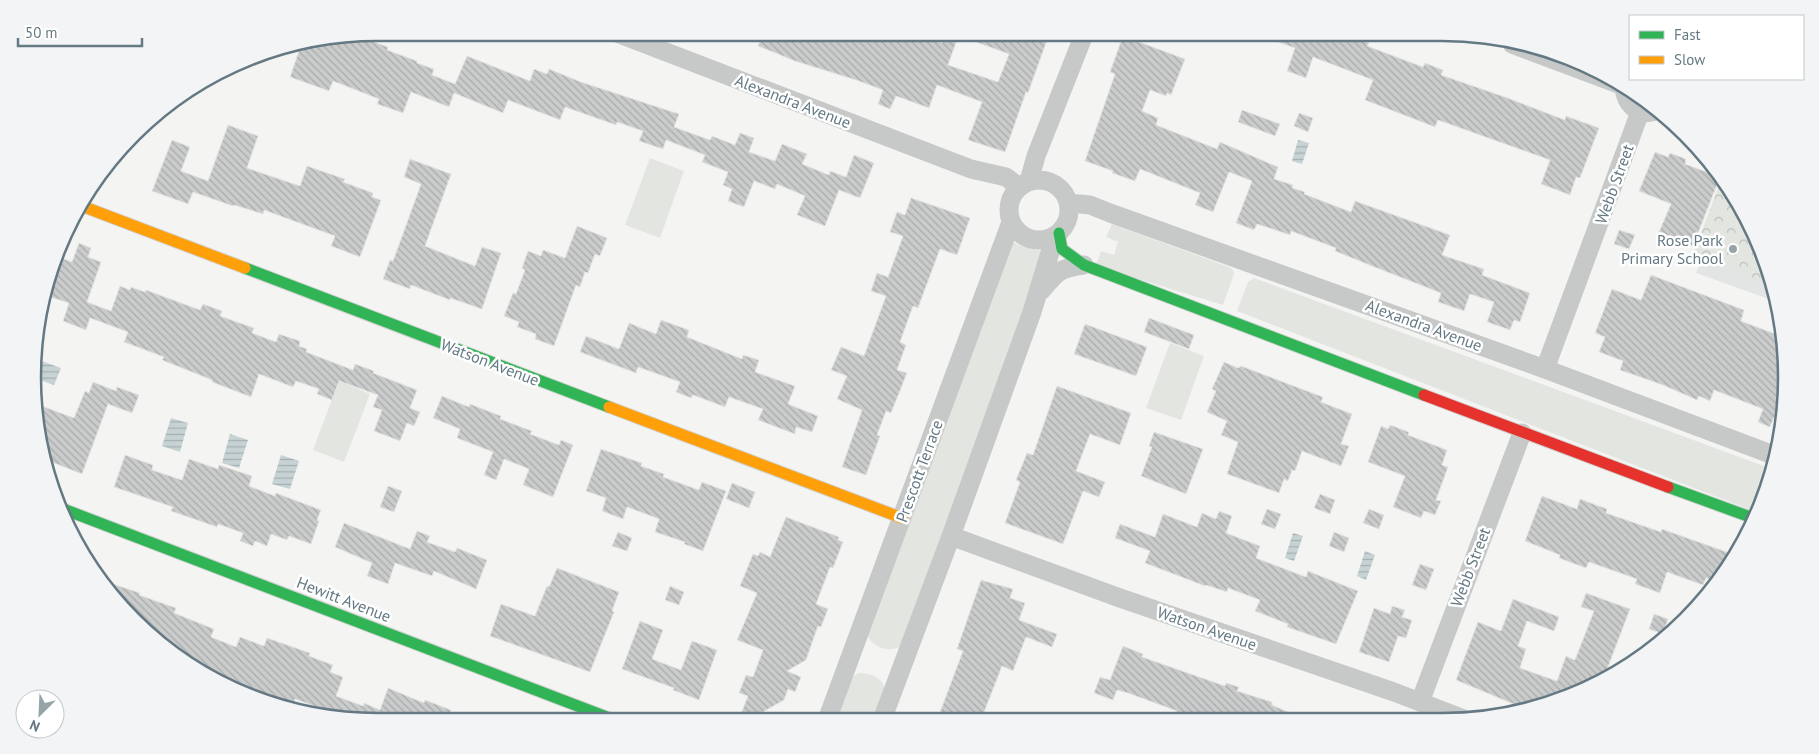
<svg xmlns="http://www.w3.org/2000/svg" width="1819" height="754" font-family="'PT Sans',sans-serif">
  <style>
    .built { fill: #e3e5e4 }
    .grass { fill: #e3e6e0 }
    .forest { fill: url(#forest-crowns) }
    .water { fill: url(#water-rules) }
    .building { fill: url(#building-back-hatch); stroke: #e4e4e2 }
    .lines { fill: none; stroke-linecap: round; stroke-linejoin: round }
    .fast-casing { stroke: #d0d1d1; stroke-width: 13 }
    .slow-casing { stroke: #d0d1d1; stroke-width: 13 }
    .jam-casing { stroke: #d0d1d1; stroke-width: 13 }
    .street { stroke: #c7c9c9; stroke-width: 19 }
    .fast { stroke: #30b455; stroke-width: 11 }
    .slow { stroke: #ff9f0a; stroke-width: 11 }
    .jam { stroke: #e5322d; stroke-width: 11 }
    .poi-dot { fill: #96a4aa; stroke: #fff; stroke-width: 2 }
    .labels { text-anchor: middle; stroke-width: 5; stroke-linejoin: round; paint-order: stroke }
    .street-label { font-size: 16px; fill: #647983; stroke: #fff }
    .poi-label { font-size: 16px; fill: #647983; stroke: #fff; text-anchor: end }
    .rim { fill: none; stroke: #647983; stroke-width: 2.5 }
  </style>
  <defs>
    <pattern id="forest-crowns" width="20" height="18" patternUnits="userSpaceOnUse" patternTransform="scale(1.25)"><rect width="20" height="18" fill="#e3e6e0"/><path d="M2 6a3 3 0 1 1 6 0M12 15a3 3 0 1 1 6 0" fill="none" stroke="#bcbfbb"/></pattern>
    <pattern id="water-rules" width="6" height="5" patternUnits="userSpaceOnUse" patternTransform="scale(1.25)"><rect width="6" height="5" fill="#c6d2d3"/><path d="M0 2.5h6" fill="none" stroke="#a4afb1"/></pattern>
    <pattern id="building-back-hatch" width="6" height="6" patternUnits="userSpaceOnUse" patternTransform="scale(1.25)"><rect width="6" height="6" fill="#cacccc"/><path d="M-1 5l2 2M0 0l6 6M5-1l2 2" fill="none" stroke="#a8aaab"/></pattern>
  </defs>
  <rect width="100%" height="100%" fill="#f4f4f3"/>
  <path class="built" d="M1729,189L1751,224L1775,288L1777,302L1696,273Z"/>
  <path class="grass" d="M650,158L684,171L660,238L625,225Z
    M1112,224L1229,267L1233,270L1234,274L1223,305L1096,266L1101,251L1114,255L1118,242L1106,237Z
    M1011,240C1024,251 1035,245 1044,254L902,645C891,654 873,648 867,635Z
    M1254,278L1772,469L1768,487L1756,512L1237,311L1248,282Z
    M1170,343L1204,356L1181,420L1146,408Z
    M339,381L370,394L344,462L313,450Z
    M859,673C872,673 882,678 886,690L875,720H834L850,678Z"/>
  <path class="forest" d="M1722,177L1751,224L1774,286L1693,255Z"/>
  <path class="water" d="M1298,140L1309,143L1302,164L1292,161Z
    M36,359L61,368L54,385L37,379Z
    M171,418L188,423L180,452L162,446Z
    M230,434L248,440L239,468L222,463Z
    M281,455L299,461L290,489L272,484Z
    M1293,533L1303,536L1294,561L1285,558Z
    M1365,551L1375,555L1366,580L1357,576Z"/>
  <path class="building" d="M763,32H853L879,42L882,32H913L942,43L945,33L958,37L948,65L998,82L1009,54L954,34V32H1050L1028,93L1026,92L1005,152L968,140L982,102L937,85L929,108L896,96L890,109L878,104L883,90L856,80L795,61L758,46Z
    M1256,32H1340L1369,43L1367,46L1423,67L1425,63L1443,70L1441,75L1505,97L1565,120L1566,116L1599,128L1580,178L1576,177L1570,195L1541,184L1550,160L1438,120L1435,127L1365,100L1373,80L1313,57L1306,78L1287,71L1295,48L1256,34Z
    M357,36L388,47L387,50L417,61V63L434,69L432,75L455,84L467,56L530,81L534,69L547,74L549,69L581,82L679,114L674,127L710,140L712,136L735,145L740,133L754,138L749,152L775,161L782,144L807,154L802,164L829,175L830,171L846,177L854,155L874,163L860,198L839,190L825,226L797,215L805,196L777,184L775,189L754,181L744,207L728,201L732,189L723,185L728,172L702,162L705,155L666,140L663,149L639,141L643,131L617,122L616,125L565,107L560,120L508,100L503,113L454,93L449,107L411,92L403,113L377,104L379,99L333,81L329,91L290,77L301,45Z
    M1123,36L1185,59L1171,95L1167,93L1166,96L1150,90L1142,111L1158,118L1156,125L1217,149L1220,142L1278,167L1274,179L1293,185L1292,188L1305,192L1304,194L1351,212L1355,201L1450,235L1442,255L1484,269L1482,275L1530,293L1520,322L1514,320L1510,330L1487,322L1494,302L1470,294L1464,311L1438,302L1441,293L1372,266L1335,251L1336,248L1291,231L1290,235L1257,224L1254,230L1236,223L1252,181L1229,172L1213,212L1195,205L1200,193L1140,169L1135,181L1112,173L1113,171L1085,161L1115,74L1110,72Z
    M1242,110L1280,124L1275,136L1238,122Z
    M1299,113L1313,118L1308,132L1294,126Z
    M228,125L258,136L247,168L300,186L307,166L345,179L343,182L373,193L372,197L381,200L360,257L331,246L335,236L264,210L263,214L234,205L233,206L193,192L188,204L152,191L172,140L190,147L181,171L208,181Z
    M1655,152L1668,157L1670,153L1686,159L1685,164L1720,177L1693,246L1659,232L1671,204L1639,191Z
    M410,159L451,174L425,246L475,266L482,247L501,253L482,309L450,298V300L411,285L410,289L383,279L390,260L393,261L421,184L404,177Z
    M911,198L970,218L957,255L940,249L918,308L913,306L900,342L906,345L897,370L907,373L891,413L886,411L877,435L880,436L866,475L842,467L862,410L837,399L847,376L831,370L841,347L864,356L886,296L871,291L877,273L888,277L903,236L890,232L897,212L905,215Z
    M577,226L607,238L600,256L595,254L588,273L585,272L580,287L576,285L554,346L535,339L536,334L517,327L519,322L504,316L513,293L516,294L525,270L522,268L528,251L541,256L543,250L565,258Z
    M1619,230L1635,235L1629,249L1614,244Z
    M79,243L91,248L88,257L101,262L87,302L111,311L120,286L130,290L131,287L145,292L146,290L200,310L203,304L222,311L220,316L254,328L252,333L276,342L279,334L300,341L299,346L307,349L306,352L353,370L355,364L374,371L373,373L417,390L410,408L420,412L414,426L407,423L400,441L374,431L382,410L373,407L378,395L339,381L332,400L317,394L319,389L296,381L293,387L259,374L251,397L212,382V380L162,360L164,357L124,342L128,332L90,318L86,330L63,321L69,303L44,295L51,266L56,256L72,262Z
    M1651,275L1744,310L1741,321L1783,337L1786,354L1784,421L1774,417L1770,427L1758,422L1763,409L1714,390L1710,401L1699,396L1697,400L1663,385L1620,370L1623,361L1599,352L1605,337L1595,333L1612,289L1641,300Z
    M1149,318L1194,335L1189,349L1144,332Z
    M661,320L689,330L687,337L742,359L743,355L759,360L755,372L795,386L788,404L818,416L812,432L796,427L795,434L758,420L763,409L729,397L725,407L693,395L691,398L676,392L680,382L638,367L636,373L580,352L586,336L619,349L629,323L656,334Z
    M1085,324L1147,347L1136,376L1074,354Z
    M1224,362L1238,368L1241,366L1323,397L1321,402L1352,414L1341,444L1349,446L1341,466L1302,451L1295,471L1292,470L1288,481L1284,479L1279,493L1227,474L1238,442L1221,435L1227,421L1207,412L1216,391L1212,389Z
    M93,382L116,391L117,387L139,395L132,413L108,404L82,474L44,459L39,444L38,415L42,406L74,418L85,391L89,393Z
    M1057,386L1131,413L1120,445L1090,434L1076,471L1105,482L1099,497L1083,491L1063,544L1005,523L1020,482L1016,480L1027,453L1033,455Z
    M442,396L469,407L470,404L501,416L500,419L532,431L530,434L559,445L561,440L573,445L553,497L523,485L529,469L504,459L496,480L484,475L493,452L457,438L460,429L433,418Z
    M1390,425L1409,432L1408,435L1447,450L1442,465L1448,467L1436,500L1441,501L1435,515L1424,511L1421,518L1393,507L1405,476L1368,462L1381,426L1388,429Z
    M1154,432L1203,449L1186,494L1141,476L1152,447L1149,446Z
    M601,449L642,463L641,466L664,474L663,477L699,490L702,482L726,491L703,551L684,544L685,542L655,532L659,519L627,507L623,519L602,511L606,498L586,491Z
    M125,455L153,465L152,470L182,480L189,459L218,469L219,465L252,476L249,486L275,496L276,493L321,510L317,520L319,521L311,544L289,536L287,540L271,534L267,546L255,541L253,546L240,541L243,533L218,524L217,527L171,511L173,507L114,487Z
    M732,483L755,492L749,508L726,499Z
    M388,486L402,491L394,512L380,507Z
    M1320,494L1335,500L1330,514L1314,508Z
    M1542,496L1577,509L1580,499L1607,509L1606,513L1661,532L1662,529L1735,555L1728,569L1717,582L1706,578L1703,585L1667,572L1660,593L1635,584L1637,579L1589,562L1586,568L1559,558L1560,555L1525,541Z
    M1267,509L1281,514L1275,529L1261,524Z
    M1369,509L1384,515L1379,529L1363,523Z
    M1219,511L1232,516L1226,533L1260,546L1256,558L1306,577L1308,571L1358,591L1336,644L1287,627L1288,624L1255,611L1260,600L1228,588L1227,592L1206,585L1205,586L1145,563L1150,551L1115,538L1120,524L1155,537L1163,514L1197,527L1202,513L1216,519Z
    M786,517L839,537L838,540L843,542L833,568L830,567L816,604L828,609L821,627L818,626L806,660L787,671L801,677L795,692L788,689L784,700L761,713L779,720L738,721L748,696L739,693L746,675L753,677L763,650L737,640L757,593L740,586L753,554L758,556L760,552L770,557Z
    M344,523L410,549L417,531L430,536L427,542L455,552L457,548L487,560L476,589L434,571L432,576L395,563L388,584L367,576L372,563L335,547Z
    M618,532L632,538L627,551L612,546Z
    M1334,532L1349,538L1344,552L1329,546Z
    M1420,564L1434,569L1426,590L1412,585Z
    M557,568L619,592L612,611L614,612L590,672L490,636L501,604L535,616L547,586L549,587Z
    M101,580L140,593L139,595L176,608L174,613L214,629L211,637L236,647L240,637L264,646L267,638L310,653L309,656L333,665L330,672L343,677L336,696L363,706L364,703L380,710L388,688L424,703L425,700L451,710L446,721L377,722L342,716L295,699L292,707L267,703L223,680L224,678L206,671L167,650Z
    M981,580L1013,589L1010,598L1025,603L1019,620L1057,634L1052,647L1026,637L1013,671L1002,666L981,720H937L963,651L957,649Z
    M670,586L684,592L679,605L665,600Z
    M1586,593L1630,609L1603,680L1594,686L1523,708L1456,680L1478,622L1501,631L1513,599L1559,617L1554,631L1527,621L1518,646L1526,649L1520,668L1557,681L1566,656L1575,660L1594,611L1581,607Z
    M1392,606L1405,610L1402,617L1412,620L1406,638L1398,636L1389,662L1359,652L1374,608L1390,614Z
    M1654,614L1668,619L1663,634L1649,629Z
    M640,621L663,630L652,659L681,670L692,641L717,650L699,700L673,690L674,688L622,669Z
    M1123,646L1143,654L1142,657L1225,686L1226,683L1239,687L1237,691L1272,702V705L1304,719H1174L1177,711L1128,693L1117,690L1113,700L1094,693L1100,677L1110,680Z"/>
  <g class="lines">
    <defs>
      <path id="fast" d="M1059,233L1062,249L1084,265L1424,395
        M245,268L609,407
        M1668,487L1753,518
        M58,507L617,721"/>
      <path id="slow" d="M79,205L245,268
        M609,407L902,518"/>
      <path id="jam" d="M1424,395L1668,487"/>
    </defs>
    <use href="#fast" class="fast-casing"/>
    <use href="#slow" class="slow-casing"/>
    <use href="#jam" class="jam-casing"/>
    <path class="street" d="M614,32L971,169L1006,177L1019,187
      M1512,44L1624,86
      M1624,86C1625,104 1639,119 1658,110
      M1009 210a30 30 0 1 1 60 0a30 30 0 1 1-60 0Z
      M1029,181L1036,156L1085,32
      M1069,203L1090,205L1110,213L1545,369L1776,456
      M1041,291C1057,272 1059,268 1084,265
      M1545,369L1640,112
      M951,536L1120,598L1394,692L1464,719
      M1420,702L1522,433
      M827,720L1011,222
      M882,720L951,536L1032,312L1055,236"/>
    <use href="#fast" class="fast"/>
    <use href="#slow" class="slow"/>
    <use href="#jam" class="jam"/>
  </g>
  <circle class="poi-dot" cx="1733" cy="249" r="5"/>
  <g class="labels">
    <g class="street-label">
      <text transform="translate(793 101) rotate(21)" y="6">Alexandra Avenue</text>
      <text transform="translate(1614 184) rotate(-70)" y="6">Webb Street</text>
      <text transform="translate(1424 325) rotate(20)" y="6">Alexandra Avenue</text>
      <text transform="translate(490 362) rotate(21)" y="6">Watson Avenue</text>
      <text transform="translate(919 471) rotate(-70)" y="6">Prescott Terrace</text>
      <text transform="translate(1470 567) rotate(-69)" y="6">Webb Street</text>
      <text transform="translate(344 599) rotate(21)" y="6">Hewitt Avenue</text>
      <text transform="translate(1207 628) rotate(19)" y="6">Watson Avenue</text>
    </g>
    <g class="poi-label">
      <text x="1723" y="246">Rose Park<tspan x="1723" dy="18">Primary School</tspan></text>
    </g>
  </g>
  <path d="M0 0H1819V754H0ZM377 41H1442A336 336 0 0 1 1778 377V377A336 336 0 0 1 1442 713H377A336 336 0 0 1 41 377V377A336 336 0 0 1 377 41Z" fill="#f3f4f5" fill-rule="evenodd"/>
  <path class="rim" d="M377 41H1442A336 336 0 0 1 1778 377V377A336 336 0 0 1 1442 713H377A336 336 0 0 1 41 377V377A336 336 0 0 1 377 41Z"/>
  <rect x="1629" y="15" width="175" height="65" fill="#ffffff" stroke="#c1c9cd"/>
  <rect x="1639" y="31" width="25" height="8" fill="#30b455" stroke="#c1c9cd"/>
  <text x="1674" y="40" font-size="15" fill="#647983">Fast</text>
  <rect x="1639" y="56" width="25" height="8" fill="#ff9f0a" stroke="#c1c9cd"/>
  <text x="1674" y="65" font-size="15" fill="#647983">Slow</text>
  <g transform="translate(40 714) rotate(204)"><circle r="24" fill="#ffffff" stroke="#c1c9cd"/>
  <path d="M0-4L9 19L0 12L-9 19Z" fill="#96a4aa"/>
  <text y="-8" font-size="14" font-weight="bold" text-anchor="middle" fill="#647983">N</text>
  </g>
  <path d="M18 38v8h124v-8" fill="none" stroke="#647983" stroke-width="2.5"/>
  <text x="25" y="38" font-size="15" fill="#647983" stroke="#ffffff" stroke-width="4" paint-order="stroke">50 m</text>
</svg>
